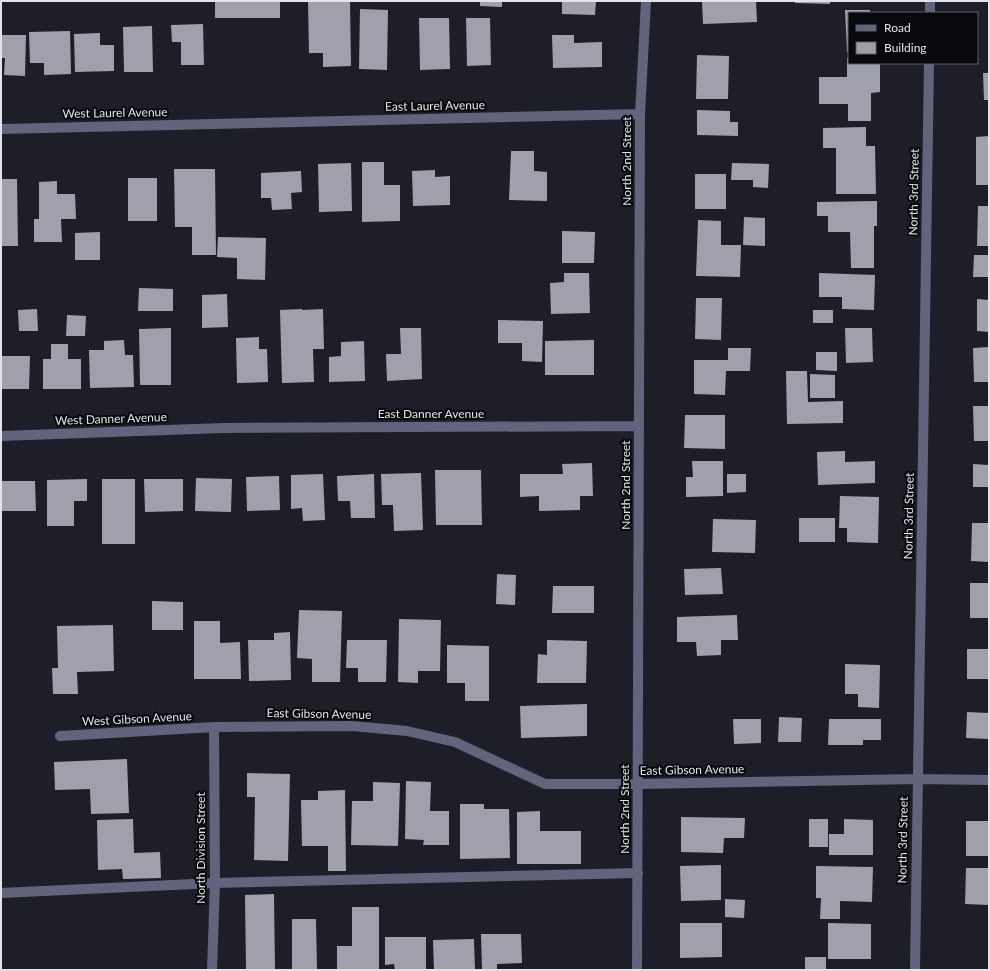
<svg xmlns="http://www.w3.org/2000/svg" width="990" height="971" font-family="Lato,sans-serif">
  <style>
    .building { fill: #9fa0ab }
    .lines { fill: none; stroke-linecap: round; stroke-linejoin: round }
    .service { stroke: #62647e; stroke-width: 10 }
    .minor { stroke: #62647e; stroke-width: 10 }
    .labels { text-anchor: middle; stroke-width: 4; stroke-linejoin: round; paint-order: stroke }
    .street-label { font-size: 12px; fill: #e2e2e8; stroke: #08090c }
  </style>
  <rect width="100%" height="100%" fill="#1d1e27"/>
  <path class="building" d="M215,1H280V18H215Z
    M480,1H502V7L480,6Z
    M562,1H596L595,15L562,14Z
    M702,1H756L757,22L703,24Z
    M795,1H830V4L795,3Z
    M308,2H350L351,66L323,67V53H309Z
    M360,9L388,10L387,70L359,69Z
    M845,10H870V13H849V52H847Z
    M419,18H449L450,69L420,70Z
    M466,18H490L491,65L467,66Z
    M203,24L204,65H181V42H172L171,25Z
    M152,26L153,72H124L123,27Z
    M70,31L71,74L44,75V63H30L29,32Z
    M100,33V45H114V71L75,72L74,34Z
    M1,35H26L25,76L4,75L5,58H1Z
    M552,35H574V43L602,42V67L553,68Z
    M697,55L729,56L728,99H696Z
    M847,58H849V63H880V92L871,93V121H848V104H819V77H847Z
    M983,73H989V100H984Z
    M697,110L730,111V122H738V136L697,135Z
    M866,127V146H875L876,194H836V148H823V128Z
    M989,136V185H976V137Z
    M511,151H534V171L547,172V201L509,200Z
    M362,162H384V185H400V221L362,222Z
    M351,163L352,211L319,212L318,164Z
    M732,163L769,164L768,188L753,187V180H731Z
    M174,169H215L216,255H192V227H175Z
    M435,170V177L450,176V205L413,206L412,171Z
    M301,171L302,192L291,193L292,209L272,210L271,198H261V173Z
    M695,174H726V209H695Z
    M128,178H157V221H128Z
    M1,179H17L18,246H1Z
    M57,181V194H75L76,219H61L62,242H34V219H39V182Z
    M877,201V226H874V268H851L850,232H828V216H817V202Z
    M978,206H989V246H977Z
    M744,217L765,218V246L743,245Z
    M698,220L721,221V245H741L740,277L696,276Z
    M562,231L595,232L594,263H562Z
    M100,232V260H75V233Z
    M218,237L266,238L265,280L237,279V258L217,257Z
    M974,255H989V277H973Z
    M564,273H589L590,313L551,314L550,283L564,282Z
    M819,273L875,275L874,310L842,309V297H819Z
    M139,288L173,289V311H138Z
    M227,294L228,327L202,328V295Z
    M696,298H722L721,340L695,339Z
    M977,299L989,300V332L977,331Z
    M37,309L38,331H19L18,310Z
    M302,309V310L323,309L324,349H313L314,382L282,383L280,310Z
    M813,310H833V323H813Z
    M67,315L86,316L85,336H66Z
    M498,320L543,321L542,362L522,361V343H498Z
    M171,328V385H140L139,329Z
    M400,328H421L422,379L387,381L386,354H401Z
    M845,328H872L873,362L846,363Z
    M259,337V349H267L268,382L237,383L236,338Z
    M124,340L125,355H133L134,387L90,388L89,350H104V341Z
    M594,340V375H545V341Z
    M364,341L365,381L329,382V357L341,356V342Z
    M51,344H68V359H81V389H43V359H51Z
    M989,347V382H974L973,348Z
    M728,348H751L750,371H726L725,395L694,394V360H728Z
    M816,352H837V371L816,370Z
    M1,356H30L29,389H1Z
    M786,371H807L808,402L843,401V423L787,424Z
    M810,374L835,375V398H810Z
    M973,406H989V441H974Z
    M685,415H725V449L684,448Z
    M845,451V462L875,461V483L818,485L817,452Z
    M692,461H723V496L686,497V477H693Z
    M592,463L593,496H580V510L539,511V496L520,497V474H563L562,464Z
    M973,464L989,465V487H973Z
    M435,470H481L482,525H436Z
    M421,473L423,530L394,531L393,505H382L381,474Z
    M323,474L325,520L303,521L302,508L291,509V475Z
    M374,474L375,518H351L350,501H338L337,476Z
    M727,474H746V492L727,493Z
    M279,476L280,510L247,511L246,477Z
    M196,478L232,479L231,512L195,511Z
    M87,479V501H74V526H47V480Z
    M102,479H135V544H102Z
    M144,479H183V511L145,512Z
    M1,481H35L36,511H1Z
    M840,496L879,497L878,543L847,542V528H839Z
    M799,518H835V542H799Z
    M713,519L756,520L755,553L712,552Z
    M972,523H989V562L971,561Z
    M721,568L723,594L685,595L684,569Z
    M497,574L516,575L515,605L496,604Z
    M970,583H989V618H970Z
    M553,586H594V613H552Z
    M152,601L183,602V630H152Z
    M299,610L342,611L340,682H312V659L297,658Z
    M737,615L738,640H721V655L697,656L696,642H677V617Z
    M399,619L441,620L440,671H418V683L398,682Z
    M194,621H220V643L240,642L241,679H194Z
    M113,625L114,671L77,672L78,694H53L52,668H58L57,626Z
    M290,632L291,680L249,681L248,640H274V633Z
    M347,640H387L386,682H358V668H346Z
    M547,640L587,641L586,683H537L538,654L547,655Z
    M447,645L489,646V701H465V683H447Z
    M967,649H989V679H967Z
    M845,664L880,665L879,708L858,707V694H845Z
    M587,704V736L521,738L520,706Z
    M967,712L989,713V739L966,738Z
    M779,717L802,718L801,742H778Z
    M733,719H761V743L734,744Z
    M829,719H881V740H863V745H828Z
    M127,759L129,813L91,814L90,789L55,790L54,762Z
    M247,773L290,774L288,861L254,860L255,797H247Z
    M406,781L431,782L430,811H449V845H423L424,840L405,839Z
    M373,782L400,783L398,846L351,845L352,801H373Z
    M345,790L346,871H328V846H302L301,800H318V791Z
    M460,804H484V809H509L510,858L460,859Z
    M540,811V831H581V864H517V812Z
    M681,817L745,818L744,838H724L723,853L681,852Z
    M133,819L134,853L160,852L161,878L123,879L122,869L98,870L97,820Z
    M809,819H828V847H809Z
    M844,819L873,820V855H829V834H844Z
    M966,821H989V856H966Z
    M721,865V900L681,901L680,866Z
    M816,866L873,867L872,902L840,901V919H820L821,898H816Z
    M966,868H989V905L965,904Z
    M274,894L275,970H246L245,895Z
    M725,899L745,900L744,918L725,917Z
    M352,907H379V970H337V946H352Z
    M292,919H316L317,970H292Z
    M680,923H722V957L680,958Z
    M828,923L871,924V959H828Z
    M481,934H521L522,963L497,964V970H482Z
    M385,937H426V970H395L394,964L385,965Z
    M474,939L475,970H434L433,940Z
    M805,957H826V970H805Z"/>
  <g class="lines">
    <path class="service" d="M1,893L215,883L638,873"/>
    <path class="minor" d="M930,13V1
      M1,129L640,114
      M1,436L223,428L639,426
      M60,736L214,727L352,726L407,731L455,742L545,784H639L917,779L989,780
      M212,970L215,883L214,727
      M637,970L640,114L646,1
      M915,970L929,63"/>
  </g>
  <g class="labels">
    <g class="street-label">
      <text transform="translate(435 106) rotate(-1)" y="4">East Laurel Avenue</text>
      <text transform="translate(115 113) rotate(-1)" y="4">West Laurel Avenue</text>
      <text transform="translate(627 161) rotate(-90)" y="4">North 2nd Street</text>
      <text transform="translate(914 192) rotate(-89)" y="4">North 3rd Street</text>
      <text x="431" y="418">East Danner Avenue</text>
      <text transform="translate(111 419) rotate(-2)" y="4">West Danner Avenue</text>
      <text transform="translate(626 485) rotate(-90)" y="4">North 2nd Street</text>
      <text transform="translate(909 516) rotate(-89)" y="4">North 3rd Street</text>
      <text transform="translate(319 714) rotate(1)" y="4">East Gibson Avenue</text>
      <text transform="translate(137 719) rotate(-3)" y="4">West Gibson Avenue</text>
      <text transform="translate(692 770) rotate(-1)" y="4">East Gibson Avenue</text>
      <text transform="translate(625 809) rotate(-90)" y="4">North 2nd Street</text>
      <text transform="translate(903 840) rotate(-89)" y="4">North 3rd Street</text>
      <text transform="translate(201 848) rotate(-90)" y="4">North Division Street</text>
    </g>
  </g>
  <rect width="990" height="971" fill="none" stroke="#e2e2e8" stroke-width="4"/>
  <rect x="848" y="12" width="130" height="52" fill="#08090c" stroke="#5f6064"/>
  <rect x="856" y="25" width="20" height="6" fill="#62647e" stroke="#5f6064"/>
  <text x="884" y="32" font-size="12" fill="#e2e2e8">Road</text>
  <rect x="856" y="42" width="20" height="12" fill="#9fa0ab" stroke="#5f6064"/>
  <text x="884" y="52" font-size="12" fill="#e2e2e8">Building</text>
</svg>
